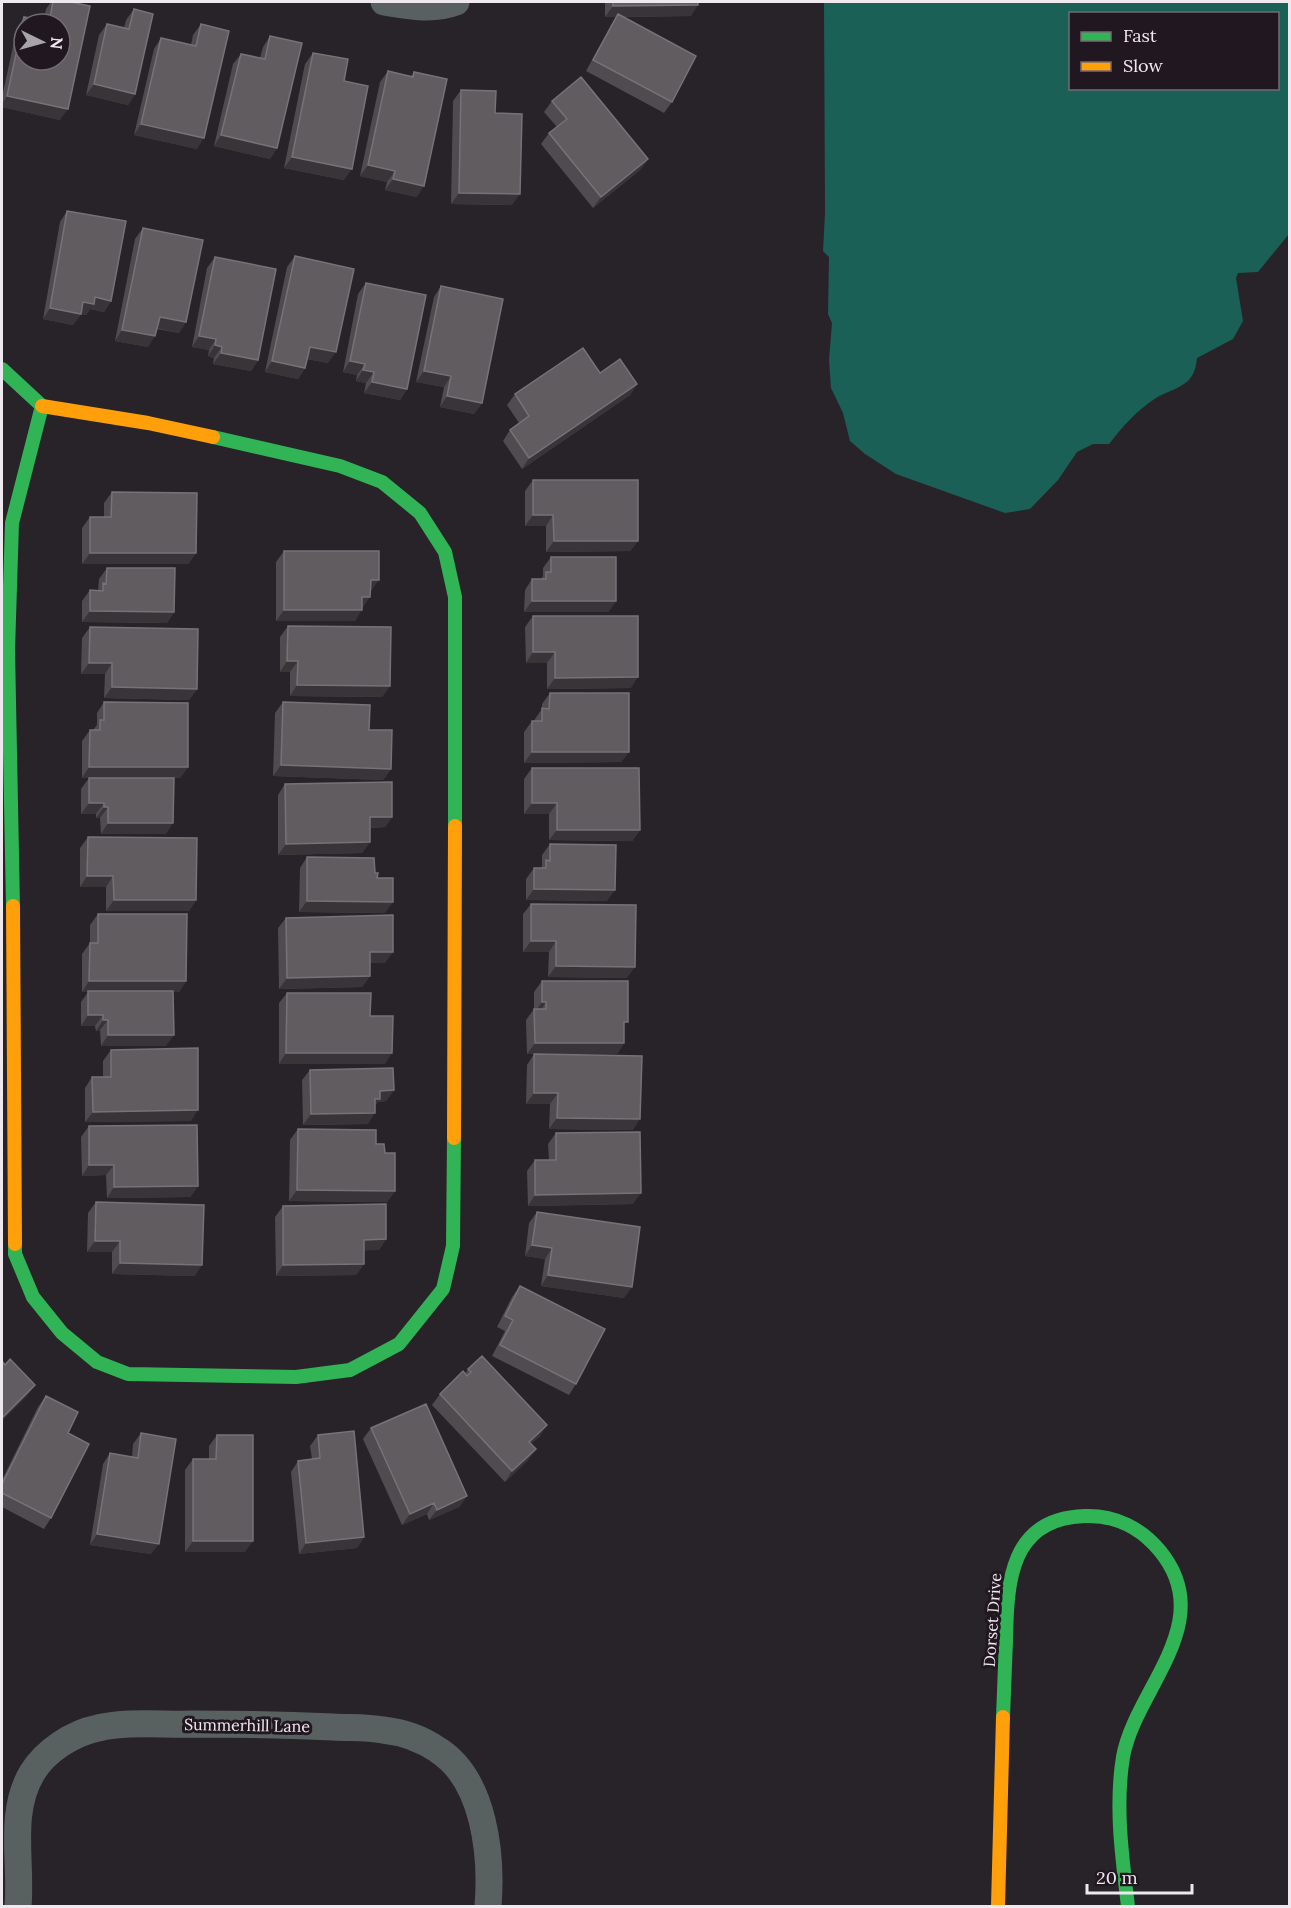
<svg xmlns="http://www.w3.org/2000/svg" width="1291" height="1908" font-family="Lora,serif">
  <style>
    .water { fill: #1a6056; fill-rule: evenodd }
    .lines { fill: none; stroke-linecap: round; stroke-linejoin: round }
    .street { stroke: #586160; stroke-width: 27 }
    .fast { stroke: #30b455; stroke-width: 14 }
    .slow { stroke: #ff9f0a; stroke-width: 14 }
    .wall { fill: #4f4b4f }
    .shaded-wall { fill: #383438 }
    .building { fill: #605c60; stroke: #777277; stroke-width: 1.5; fill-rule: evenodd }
    .labels { text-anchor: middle; stroke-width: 6; stroke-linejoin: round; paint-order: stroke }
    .street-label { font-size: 16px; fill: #efe9ef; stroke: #201720 }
  </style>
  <rect width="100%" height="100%" fill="#282328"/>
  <path class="water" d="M824,2H1289V234L1258,272L1238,273L1236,278L1243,321L1233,339L1197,358C1196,366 1195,373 1189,380C1181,388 1166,392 1156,398C1136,411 1123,426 1109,444H1093L1077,452L1058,480L1030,509L1005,513L896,474L865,454L850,441L843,413L831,388L829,360L832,323L828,314L829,257L823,251L825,213ZM1070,14H1278V88H1070Z"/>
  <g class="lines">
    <path class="street" d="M384,2C408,6 433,11 456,2
      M18,1906C22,1863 8,1813 32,1773C45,1751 73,1733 98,1728C128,1721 162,1725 193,1724C240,1724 286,1725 333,1727C350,1728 367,1727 383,1730C402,1732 422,1739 438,1750C485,1780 492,1856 488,1906"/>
    <path class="fast" d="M2,369L42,406L12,523L8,650L13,906
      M213,437L340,466L382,482L420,513L445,552L455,597V826
      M15,1244V1254L33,1297L62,1333L97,1362L128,1374L296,1377L350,1370L399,1344L443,1289L453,1246L454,1138
      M1003,1717C1004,1691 1005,1665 1006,1640C1007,1582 1010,1518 1085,1516C1115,1515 1141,1528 1160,1551C1219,1623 1135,1689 1123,1757C1115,1806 1122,1857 1128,1906"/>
    <path class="slow" d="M42,406L148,423L213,437
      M13,906L15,1244
      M454,1138L455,826
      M998,1906L1003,1717"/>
  </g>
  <path class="wall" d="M51,2H71L60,120L2,107V97L17,28L24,17L44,21L46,9Z
    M605,2H698L691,16L624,17L672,102L664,113L586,71L611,25L616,17H605Z
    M134,9L135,94L128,105L86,95L99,35L107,24L124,28L126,20Z
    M201,24L197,149L134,135L154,49L161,38L191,45L193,35Z
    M270,36L277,148L270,159L214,146L233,64L241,54L260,58L263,47Z
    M313,53L344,81V180L284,168L305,64Z
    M388,71L411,76L414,72L417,197L385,190L387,182L360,176L380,82Z
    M461,90L512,205L451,204L453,101Z
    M552,101L648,159L640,170L593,208L541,144L549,133L557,127L544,112Z
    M67,211L111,301L104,312L90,309L86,315L81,314L73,325L43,319L60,222Z
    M143,228L186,322L179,333L157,329L148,347L115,341L135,239Z
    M295,256L328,363L307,359L305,368L298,379L265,372L287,267Z
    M215,257L258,360L251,371L213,364L214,358L208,356L209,350L192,347L207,268Z
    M366,283L407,389L400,400L364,393L366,383L356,381L357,375L343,372L358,294Z
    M441,286L482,403L474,414L440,407L444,387L416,382L434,297Z
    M600,373L637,384L630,395L522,469L503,441L510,430L519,423L507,405L515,394Z
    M533,480L638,541L630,551L546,552V526H525V491Z
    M112,492L196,553L188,564H82V528L90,517H104V503Z
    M284,551L371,591L355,621H276V562Z
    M551,557L616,601L608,612H524L525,590L532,579H541L543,576V568Z
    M107,568L174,612L167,623L82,622V601L90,590L98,591L99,579Z
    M533,616L631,688L547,689V663H526L525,627Z
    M288,626L390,686L382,697L290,696V672H280V637Z
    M90,627L197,689L189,700L104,698L105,674H81L82,638Z
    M550,693L629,752L621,762L524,763V732L532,721H535V719L542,709V704Z
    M104,702L188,767L180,778H174L166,834H101L100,818H96V814H81V789L89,778H117H82V741L90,730H93L97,725V713Z
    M283,702L369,730L391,769L383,780L273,776L275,713Z
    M532,768L640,830L632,841L549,840V814H524V779Z
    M285,784L392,817L385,827L370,828V842L362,853L278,855V795Z
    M88,837L196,900L189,911H106V887H80V848Z
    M550,844L607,901L526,900V879L534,868H541L542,866V855Z
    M307,857L375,873L377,878L385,913L299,912L300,868Z
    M531,904L627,978L548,977L549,952H523V914Z
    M98,914L186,981L179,992H173L166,1046H101L100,1030L96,1031L95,1026H81V1002L88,992H82V954L90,943V925Z
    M286,918L385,963H370V976L362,987L279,989L278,928Z
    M542,981L624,1027V1043L617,1054H541L633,1130L549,1129L550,1104H526L527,1065L534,1054H527L526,1020L534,1009V992Z
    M287,993L370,1016L385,1064H279V1003Z
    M111,1050L191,1121L85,1122V1088L92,1077H103V1061Z
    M310,1070L394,1090L386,1101L378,1102L375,1106L368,1124L303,1125L302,1080Z
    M89,1126L198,1186L190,1197L107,1198L106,1175L82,1176L81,1137Z
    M298,1129L376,1144L385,1153L395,1191L387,1202L289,1201L290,1140Z
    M556,1133L633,1204L528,1206L527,1171L535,1160H549L548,1144Z
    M96,1202L195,1276L112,1274V1252H87L88,1213Z
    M283,1206L386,1239L379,1250H364V1264L356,1275L276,1276L275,1217Z
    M537,1212L624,1298L541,1286L545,1259L525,1256L529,1223Z
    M520,1286L576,1384L569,1395L492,1356L505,1331L497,1327L512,1297Z
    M468,1369L540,1436L531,1444L536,1449L528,1460L505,1482L432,1405L440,1394L465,1374Z
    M46,1396L68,1433L51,1518L44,1529L2,1507V1480L38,1407Z
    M371,1428L467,1496L459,1507L429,1520L427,1514L402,1525L363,1439Z
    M141,1433L151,1554L90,1545L103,1464L110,1453L132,1457L133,1444Z
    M217,1435L245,1552H185V1470L193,1459H209V1446Z
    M318,1435L364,1537L357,1548L299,1554L291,1472L298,1461L312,1459L310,1446Z"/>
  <path class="shaded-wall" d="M698,5L691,16L605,17L613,6Z
    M94,84L135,94L128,105L86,95Z
    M7,96L68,109L60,120L2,107V104Z
    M141,124L204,138L197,149L134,135Z
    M221,135L277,148L270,159L214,146Z
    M292,157L352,169L344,180L284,168Z
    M648,159L640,170L593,208L601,197Z
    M368,165L395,171L387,182L360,176Z
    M393,179L424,186L417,197L385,190Z
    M459,193L520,194L512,205L451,204Z
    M95,297L111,301L104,312L90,309L86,315L78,313L81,314L73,325L43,319L50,308L83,302Z
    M160,317L186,322L179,333L152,327Z
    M122,330L155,336L148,347L115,341Z
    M199,336L216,339L209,350L192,347Z
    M215,345L222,347L214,358L208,356Z
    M310,347L336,352L328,363L302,358Z
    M221,353L258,360L251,371L213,364Z
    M272,361L305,368L298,379L265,372Z
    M350,361L365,364L357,375L343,372Z
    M363,370L374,372L366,383L356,381Z
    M424,371L451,376L444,387L416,382Z
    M372,382L407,389L400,400L364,393Z
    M637,384L630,395L522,469L529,458Z
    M447,396L482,403L474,414L440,407Z
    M533,515H553L546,526H525Z
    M554,541H638L630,551L546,552Z
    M90,553H196L188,564H82Z
    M371,580H379L371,591H363Z
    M362,597H370L363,607L355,608Z
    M532,601H616L608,612H524Z
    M284,610H362L355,621H276Z
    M90,611L174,612L167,623L82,622Z
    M533,652H555L547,663H526Z
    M287,661H298L290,672H280Z
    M89,663H112L105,674H81Z
    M638,677L631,688L547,689L555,678Z
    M297,685L390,686L382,697L290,696Z
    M112,687L197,689L189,700L104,698Z
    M532,752H629L621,762L524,763Z
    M281,765L391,769L383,780L273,776Z
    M89,767H188L180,778H82Z
    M89,803H104L96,814H81Z
    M532,803H557L549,814H524Z
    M104,807H108L100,818H96Z
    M370,817H392L385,827L362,828Z
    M108,823H173L166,834H101Z
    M557,830H640L632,841L549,840Z
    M370,842L362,853L278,855L286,844Z
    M87,876H113L106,887H80Z
    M534,889L615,890L607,901L526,900Z
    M114,900H196L189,911H106Z
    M307,901L393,902L385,913L299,912Z
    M531,941H556L549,952H523Z
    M370,952H393L385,963H362Z
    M556,966L635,967L627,978L548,977Z
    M370,976L362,987L279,989L287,978Z
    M89,981H186L179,992H82Z
    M542,1002H546L539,1013H534Z
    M88,1015H103L95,1026H81Z
    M103,1020H108L100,1030L96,1031Z
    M108,1035H174L166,1046H101Z
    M535,1043H624L617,1054H527Z
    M286,1053H392L385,1064H279Z
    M394,1090L386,1101L378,1102L372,1109H367L380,1091Z
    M534,1093H558L550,1104H526Z
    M198,1110L191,1121L85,1122L93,1112Z
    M375,1113L368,1124L303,1125L311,1114Z
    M557,1118L640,1119L633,1130L549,1129Z
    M89,1165H114L106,1175L82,1176Z
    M198,1186L190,1197L107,1198L114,1187Z
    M297,1190L395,1191L387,1202L289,1201Z
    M641,1193L633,1204L528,1206L535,1195Z
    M386,1239L379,1250L356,1251L364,1240Z
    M95,1241H120L112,1252H87Z
    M532,1245L552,1248L545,1259L525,1256Z
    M120,1263L202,1265L195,1276L112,1274Z
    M364,1264L356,1275L276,1276L283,1265Z
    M548,1275L632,1287L624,1298L541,1286Z
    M35,1385L27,1396L2,1421V1418Z
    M547,1425L540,1436L522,1453L529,1442Z
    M536,1449L528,1460L505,1482L512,1471Z
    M467,1496L459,1507L429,1520L437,1510Z
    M434,1503L427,1514L402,1525L410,1514Z
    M97,1534L159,1544L151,1554L90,1545Z
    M364,1537L357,1548L299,1554L306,1543Z
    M193,1541H253L245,1552H185Z"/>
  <path class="building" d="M53,2H71L90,6L68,109L7,96L24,17L49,22ZM24,24H60V60H24Z
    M613,2H698V5L613,6Z
    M134,9L153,14L135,94L94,84L107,24L129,29Z
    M618,14L696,56L672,102L593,60Z
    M201,24L229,31L204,138L141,124L161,38L196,46Z
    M270,36L302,43L277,148L221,135L241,54L265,59Z
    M313,53L348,59L344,81L368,86L352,169L292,157Z
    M388,71L413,77L414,72L447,79L424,186L393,179L395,171L368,165Z
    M581,77L648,159L601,197L549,133L567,119L552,101Z
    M461,90L496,91L495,113L522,114L520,194L459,193Z
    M67,211L126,221L111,301L95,297L94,304L83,302L81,314L50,308Z
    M143,228L203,240L186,322L160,317L155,336L122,330Z
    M295,256L354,269L336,352L310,347L305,368L272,361Z
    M215,257L276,269L258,360L221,353L222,347L215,345L216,339L199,336Z
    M366,283L426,295L407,389L372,382L374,372L363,370L365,364L350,361Z
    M441,286L503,299L482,403L447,396L451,376L424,371Z
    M583,348L600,373L620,359L637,384L529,458L510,430L529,416L515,394Z
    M533,480H638V541H554L553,515H533Z
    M112,492L197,493L196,553H90V517H111Z
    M284,551H379V580H371L370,597H362V610H284Z
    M551,557H616V601H532V579H546V572H551Z
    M107,568H175L174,612L90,611V590L103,591V583L106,584Z
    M533,616H638V677L555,678V652H533Z
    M288,626L391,627L390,686L297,685L298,661H287Z
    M90,627L198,629L197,689L112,687V663H89Z
    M550,693H629V752H532V721H542V708L549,709Z
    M104,702L188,703V767H89L90,730H100V720H104Z
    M283,702L370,705L369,730H392L391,769L281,765Z
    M532,768H639L640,830H557V803H532Z
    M89,778H174L173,823H108V807H104V803H89Z
    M392,782V817H370V842L286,844L285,784Z
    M88,837L197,838L196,900H114L113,876H87Z
    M550,844L616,845L615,890L534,889V868H546V860L550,861Z
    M307,857L374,858L375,873H378L377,878H393V902L307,901Z
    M531,904L636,905L635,967L556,966V941H531Z
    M98,914H187L186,981H89L90,943H98Z
    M393,915V952H370V976L287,978L286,918Z
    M542,981H628V1022H624V1043H535L534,1009H546V1002H542Z
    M88,991H173L174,1035H108V1020H103V1015H88Z
    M287,993H371L370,1016H393L392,1053H286Z
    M198,1048V1110L93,1112L92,1077H111V1050Z
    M534,1054L642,1056L640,1119L557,1118L558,1093H534Z
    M393,1068L394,1090L380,1091V1099H375V1113L311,1114L310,1070Z
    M197,1125L198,1186L114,1187V1165H89V1126Z
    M298,1129L376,1130V1144H384L385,1153H395V1191L297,1190Z
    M640,1132L641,1193L535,1195V1160H556V1133Z
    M96,1202L204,1205L202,1265L120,1263V1241H95Z
    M386,1204V1239L364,1240V1264L283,1265V1206Z
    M537,1212L640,1227L632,1287L548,1275L552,1248L532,1245Z
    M520,1286L605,1329L576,1384L500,1345L513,1320L505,1316Z
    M482,1356L547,1425L529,1442L536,1449L512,1471L440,1394L463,1371L467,1376L471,1372L468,1369Z
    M10,1359L35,1385L2,1418V1361L5,1365Z
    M46,1396L78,1412L68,1433L89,1444L51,1518L2,1493V1484Z
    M426,1404L467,1496L437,1510L434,1503L410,1514L371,1428Z
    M354,1431L364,1537L306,1543L298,1461L320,1458L318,1435Z
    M141,1433L176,1439L159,1544L97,1534L110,1453L138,1458Z
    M217,1435H253V1541H193V1459H216Z"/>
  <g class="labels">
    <g class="street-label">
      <text transform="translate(992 1620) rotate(-86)" y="6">Dorset Drive</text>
      <text transform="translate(247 1725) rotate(1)" y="6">Summerhill Lane</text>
    </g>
  </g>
  <rect width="1291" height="1908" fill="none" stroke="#efe9ef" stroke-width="6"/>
  <rect x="1069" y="12" width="210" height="78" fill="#201720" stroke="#736b73" stroke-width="1.5"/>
  <rect x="1081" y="32" width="30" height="9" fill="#30b455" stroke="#736b73" stroke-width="1.5"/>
  <text x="1123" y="42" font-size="18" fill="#efe9ef">Fast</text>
  <rect x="1081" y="62" width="30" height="9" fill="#ff9f0a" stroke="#736b73" stroke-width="1.5"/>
  <text x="1123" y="72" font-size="18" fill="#efe9ef">Slow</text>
  <g transform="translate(42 42) rotate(95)"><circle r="28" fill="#201720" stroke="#736b73" stroke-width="1.5"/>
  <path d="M0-4.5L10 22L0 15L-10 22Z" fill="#a9a4a9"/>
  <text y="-9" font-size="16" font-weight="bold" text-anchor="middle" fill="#efe9ef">N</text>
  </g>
  <path d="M1087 1884v9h105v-9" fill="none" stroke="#efe9ef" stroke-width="3"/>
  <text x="1096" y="1884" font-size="18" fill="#efe9ef" stroke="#201720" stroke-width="4.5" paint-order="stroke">20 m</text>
</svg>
